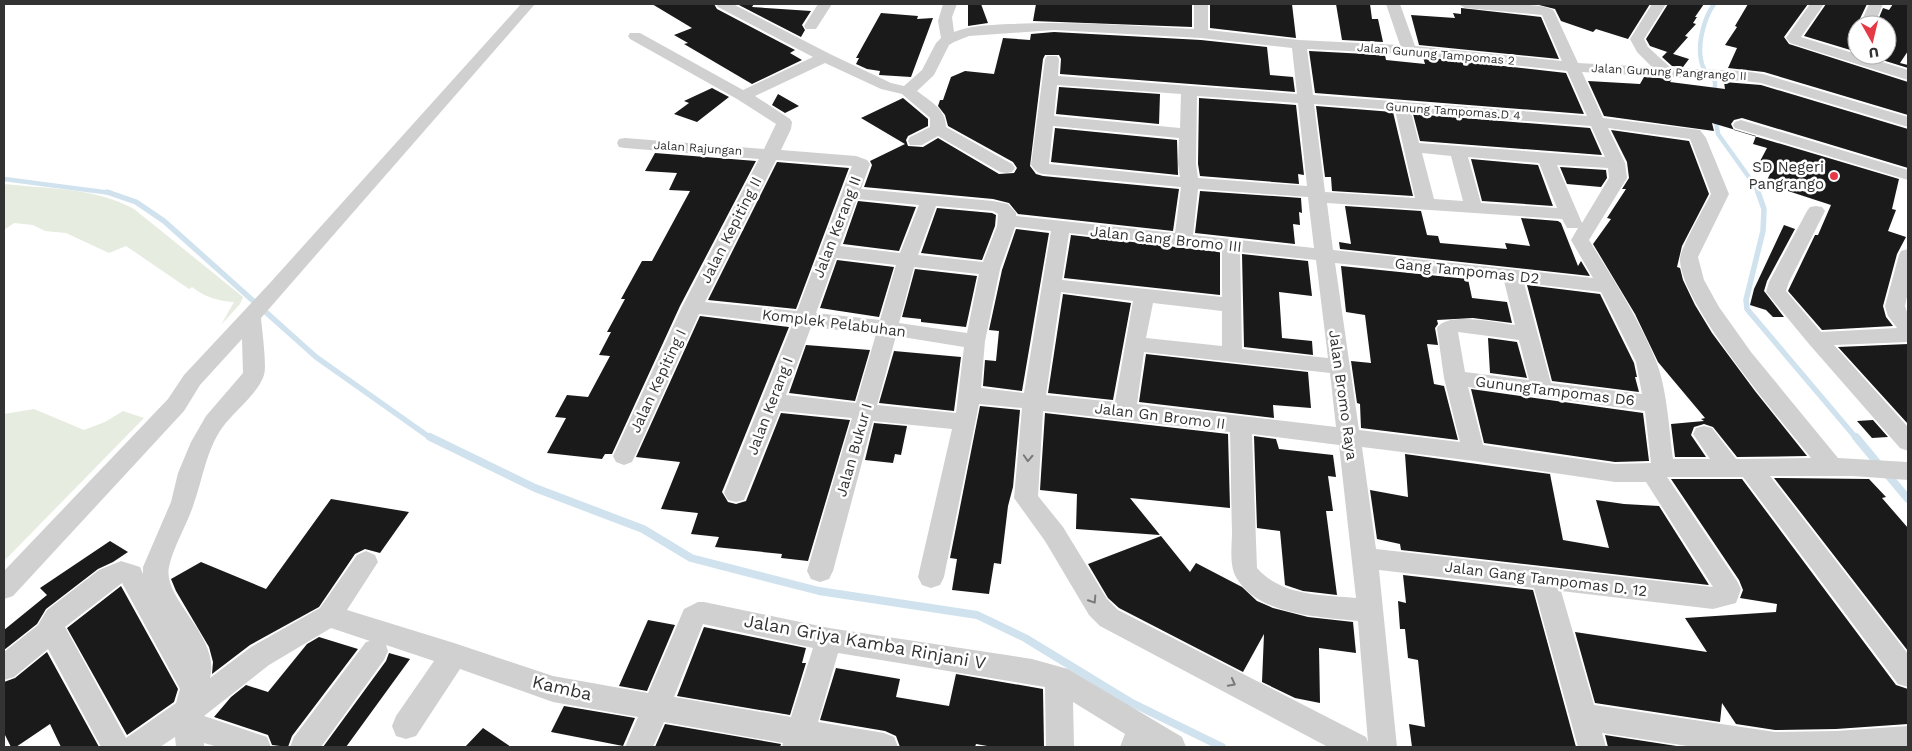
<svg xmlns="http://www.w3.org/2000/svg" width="1912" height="751" font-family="'Work Sans',sans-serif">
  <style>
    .green { fill: #e6ecdf }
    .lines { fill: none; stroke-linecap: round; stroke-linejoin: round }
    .stream-far2 { stroke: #cfe2ee; stroke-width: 4.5 }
    .stream-far1 { stroke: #cfe2ee; stroke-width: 5.5 }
    .stream { stroke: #cfe2ee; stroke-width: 8 }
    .building { fill: #1a1a1a }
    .minor { fill: #d0d0d0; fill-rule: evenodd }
    .oneway { stroke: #7a7a7a }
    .poi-dot { fill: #e63946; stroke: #fff; stroke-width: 2 }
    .labels { text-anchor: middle; stroke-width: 5; stroke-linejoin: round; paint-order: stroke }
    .far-street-label { font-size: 12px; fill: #333; stroke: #fff }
    .poi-label { font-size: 15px; fill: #333; stroke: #fff; text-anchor: end }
    .street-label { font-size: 15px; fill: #333; stroke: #fff }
    .near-street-label { font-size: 18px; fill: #333; stroke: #fff }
  </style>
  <rect width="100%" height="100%" fill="#fff"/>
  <path class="green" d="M4,184C47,189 94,187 134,209L243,297L240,304L221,325L234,302C218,301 205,297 192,287L189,289L126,246L109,253L66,233L45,231L33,225L14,223L4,230Z
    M34,409L84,430L105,422L123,411L144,418L4,561V414Z"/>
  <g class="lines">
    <path class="stream-far2" d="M1714,4C1703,20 1695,50 1704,69C1706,74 1711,78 1715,81V95
      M1715,117L1718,134L1756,187L1758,193
      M4,179L111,193"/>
    <path class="stream-far1" d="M107,192L136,202L164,221L316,357L432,439
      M1758,192L1764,209L1763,231L1746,300L1747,309L1857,439"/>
    <path class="stream" d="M430,437L535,488L643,529L691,558L819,591L977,615L1025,638L1130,702L1222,747
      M1856,437L1880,466
      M1887,474L1908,499"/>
  </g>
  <path class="building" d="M652,4H714L717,9L795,50L790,53L802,60L752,84L684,44L688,43L674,35L692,28Z
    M737,4H754L752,7L811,11L802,25L805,30L801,37Z
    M968,4H981L988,23L968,26Z
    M1036,4H1192V27L1033,21Z
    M1210,4H1292L1296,38L1210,28Z
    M1336,4H1370L1372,19H1378L1383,42L1342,40Z
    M1535,4H1650L1628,39L1596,29L1593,32L1561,21L1555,9Z
    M1668,4H1704L1695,17H1697L1693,23L1696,24L1685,36L1688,37L1673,54L1650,46L1646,39Z
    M1748,4H1808L1784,37L1789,44L1908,82V115L1764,72L1728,68L1737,48L1725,45L1737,27L1735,26Z
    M1826,4H1867L1857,25V52L1804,36Z
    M1893,4H1908V51L1900,63L1908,65V68L1866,55H1887V25H1876L1883,8L1889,10Z
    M1461,8L1541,17L1559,59L1419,45L1411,15L1455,18L1453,13L1461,14Z
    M881,13L918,16L917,19L933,18L911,77L879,75L880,71L867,69L856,64L859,58H856Z
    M1054,32L1201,40L1267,47L1270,75L1293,77L1295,92L1060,74L1061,59L1059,55H1045L1043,59L1030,166L1036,174L1043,176L1179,189L1173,231L1018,214L1009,203L993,199L864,187L872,165L870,161L905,144L861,118L903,98L928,119V126L908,136L906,140L908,146L923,147L938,138L999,174L1014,173L1017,168L1013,162L948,126L945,115L938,106L940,100H943L951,77L965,71L994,74L1003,38L1030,40L1031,34Z
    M1309,51L1385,55L1386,60L1425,64L1423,57L1566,73L1584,114L1315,93Z
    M1667,52L1689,59L1683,67L1672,66L1662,57Z
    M1644,77L1672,79L1670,82L1725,89L1724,82L1761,85L1908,129V168L1742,118L1734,120L1731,124L1734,130L1899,179L1892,209L1896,210L1888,231L1906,237L1897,254L1883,306L1886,317L1893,326L1822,330L1788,291L1815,235H1818L1831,205L1776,187L1777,185L1766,182L1772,170L1758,165L1767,148L1753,144L1756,136L1712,123L1714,131L1604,116L1588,81L1640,84Z
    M1059,87L1160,94L1159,124L1056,114Z
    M712,88L729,97L697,122L674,114L689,103L684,101Z
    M778,94L799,106L785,113L772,105Z
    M1199,98L1296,105L1304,175L1298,174L1299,184L1200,176L1198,164Z
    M1316,106L1393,112L1413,196L1332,191L1331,177H1325Z
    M1413,114L1590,128L1602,155L1420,141Z
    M1055,128L1177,140L1178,175L1051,162Z
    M1611,130L1689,141L1709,194L1682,246L1677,267L1680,268L1683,280L1695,305L1712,333L1755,391L1807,456L1737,457L1713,427L1704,424L1694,427L1691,435L1706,457H1675L1671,424L1704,421L1701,419L1705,418L1658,362L1635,314L1593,244L1611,219L1607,218L1626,189H1622L1629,178L1627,162Z
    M655,153L756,161L680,306L612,454H605L602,459L547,453L566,418L555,417L567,395L588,397L610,356L599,355L611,332H607L625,299H621L642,261H652L690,191L669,190L677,173L645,171Z
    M1471,159L1538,165L1553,206L1482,201Z
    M777,162L849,168L796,309L708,300Z
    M1560,167L1606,170L1607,178L1601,187L1567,184Z
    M1200,191L1301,198L1302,213L1299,212L1300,225L1293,224L1295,244L1195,233Z
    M858,201L916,207L899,251L843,244Z
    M1345,206L1421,211L1427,235L1438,236L1440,243L1507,249L1505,243L1530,246L1521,218L1558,221L1561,223L1578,266L1581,261L1590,276L1340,249L1339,242L1351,244Z
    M937,208L992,213L996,215L995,226L982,260L921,253Z
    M1784,225L1795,229L1767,281L1764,291L1784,317H1773L1766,310L1750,305L1754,289Z
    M1016,229L1049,233L1022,391L983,386L985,360L996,361L999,331L989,330L1002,270Z
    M1071,235L1220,252V295L1064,278Z
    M1242,254L1308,261L1312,296L1279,292L1282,338L1312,341L1313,355L1244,347Z
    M837,260L894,267L879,317L820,308Z
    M1341,266L1468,279L1472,298L1507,302L1512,323L1473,318L1437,320L1438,324L1435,328L1438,345L1427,344L1434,384L1444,386L1458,440L1361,428L1360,404L1357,403L1351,361L1371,363L1365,315L1346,312Z
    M915,269L977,276L966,327L921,322V319L902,317Z
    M1527,285L1600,294L1634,363L1637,377H1635L1639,392L1552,381Z
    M1063,294L1131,303L1113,400L1048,393Z
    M700,316L789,327L722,492L728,502L736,504L746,501L781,413L850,420L808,561L781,558L782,554L715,547L719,537L691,534L698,513L661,509L680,462L636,457Z
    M1488,338L1517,342L1527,378L1490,373Z
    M1908,344V424L1838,347Z
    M806,345L870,350L855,401L789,393Z
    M894,351L961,357L954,411L879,403Z
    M1146,354L1308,372L1311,408L1273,405L1274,418L1139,402Z
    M1471,389L1643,413L1649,461L1615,462L1484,443Z
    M980,406L1020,410L1013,487L1008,506L1001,564L994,563L989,594L952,590L957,559L950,558Z
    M1045,413L1228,434L1230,508L1130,498L1160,535L1076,529L1077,494L1040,490Z
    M1873,420L1888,437L1872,438L1857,421Z
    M874,423L907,426L901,455L895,454L893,463L865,460Z
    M1254,436L1276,439L1279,449L1333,455L1336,477L1328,476L1333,511H1326L1337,595L1303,591L1285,585L1280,531L1257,528Z
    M1405,454L1550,474L1563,540L1609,548L1596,500L1624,504L1659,506L1709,585L1401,550L1400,544L1377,539L1370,490L1408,497Z
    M1774,478L1869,479L1886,497L1882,498L1908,528V651Z
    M1671,479H1742L1896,685L1908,689V724L1836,729L1775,730L1736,724L1722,703L1720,722L1595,703L1575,632L1707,652L1685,618L1776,612L1777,604L1740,598L1743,590L1739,580Z
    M331,499L409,512L380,553L365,549L355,554L319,607L250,645L212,674L213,662L209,647L176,591L171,579L201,562L266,589Z
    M1161,536L1190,572L1196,563L1242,587L1257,601L1273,608L1308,617L1353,622L1356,653L1319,648L1320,703L1295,698L1262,682L1264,634L1243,672L1119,608L1108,598L1088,564Z
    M110,541L128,552L113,562L98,569L46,609L37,624L4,650V630L47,595L40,588Z
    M1403,575L1533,590L1576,747H1412L1409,724L1425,727L1418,660L1408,658L1405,629H1400L1398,601L1406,603Z
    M121,586L178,689L174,702L127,735L67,628Z
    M648,620L675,625L647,691L619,686Z
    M704,627L806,648L802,663H806L790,715L677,696Z
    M319,637L358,649L292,736L288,747L272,745L268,735L214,717L231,697L246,685L268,692L307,644Z
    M47,652L99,747H61L50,724L16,747H11L4,733V682L15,678Z
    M389,653L410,659L346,747H323L386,661Z
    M836,668L900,679L896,697L949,706L956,674L1043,689L1044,747H993L976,744L975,747H900L896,736L885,731L820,720Z
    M564,706L635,718L623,746L551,732Z
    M665,724L781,744L780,747H655Z
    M483,728L511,747H465Z
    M1605,735L1683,747H1608Z"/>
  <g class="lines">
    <path class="minor" d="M521,4H535L261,318C262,330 267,365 264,375C258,394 233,412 222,428C206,451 203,478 194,503C188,523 173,547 169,567C162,599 221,637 210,678L251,647L320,608L357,555L366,551L375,555L378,562L347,610L454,643L553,676L648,693L684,609L698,602H704L829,628L1032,659L1068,669L1182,737L1186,747H1120L1125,734L1073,702L1074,747H1046L1045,687L838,653L818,722L884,733L894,737L898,747H782L783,743L664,722L653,747H625L638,717L553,702L460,669L416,736L406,739L396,736L392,726L396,716L434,661L386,645L388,651L384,660L321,747H290L294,737L366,642L370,641L331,628L269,665L204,716L267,737L271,747H218L204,743V747H176L175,737L160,747H101L48,649L14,677L4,680V652L38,625L47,610L99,570L121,561L140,567L143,574V567L171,502L178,473L191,442L206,416L243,373L242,339L200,385L184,411L13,596L4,599V571L168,399L184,375L269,284ZM122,583L180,689L176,703L126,738L65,627ZM703,624L813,648L791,717L674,697Z
      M716,4H733L830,54L891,83L904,86L922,70L936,43L941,38L938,21L943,4H957L952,17L954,32C971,25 991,25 1010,24C1071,21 1133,26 1194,29V4H1208V30L1299,40L1400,45L1386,4H1400L1415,46L1562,61L1542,15L1465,8L1458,4C1472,3 1547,2 1554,11L1578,63L1652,67L1637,52L1630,39L1652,4H1666L1644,39L1648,47L1671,68L1744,71L1763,74L1908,117V127L1761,83L1744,81L1582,72L1603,118L1700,130L1706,138L1729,194L1698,257L1704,280L1719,307L1751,352L1838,458L1908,462V480L1853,476H1770L1908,654V687L1898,684L1743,477H1667L1737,581L1741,589L1736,603L1713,609L1561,591L1594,705L1775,732L1836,731L1908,726V747H1694L1602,733L1606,747H1578L1534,588L1379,570L1397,747H1328L1100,626L1089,615L1045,541L1014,498L1022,408L979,404L944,577L940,585L931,588L922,585L918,577L952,429L873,421L833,571L829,579L820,582L811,579L807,571L852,418L780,411L744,500L736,502L728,500L724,493L792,325L699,314L632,462L624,465L616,462L613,456L682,307L759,159L625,148L619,147L617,143L619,139L625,138L764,149L776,124L737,99L630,39L628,36L630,33H640L743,90L813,57L718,7ZM1054,30L1201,38L1292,48L1297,94L1058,76L1059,59L1057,56H1047L1045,59L1031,165C1035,170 1037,173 1043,174L1181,187L1175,233L1016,216V213L1008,204L993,201L861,189L870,164L867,160L856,156L781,150L791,129L792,122L790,119L755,96L825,63L881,89L902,94L930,118V127L910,137L908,141L910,145H922L938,136L1000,172L1006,173L1012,172L1015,168L1012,164L946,127C946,109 930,101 917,91L934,75L949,45L954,42L969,36ZM1307,49L1409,54L1567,71L1587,116L1313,95ZM1057,85L1181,94L1180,128L1054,116ZM1197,96L1298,103L1307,186L1198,178L1196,164ZM1314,104L1395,110L1415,198L1325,192ZM1411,112L1591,126L1605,157L1419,143ZM1053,126L1179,138L1178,164L1180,177L1049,164ZM1608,128L1690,139L1711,194C1705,206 1680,249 1680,259C1680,304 1781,420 1811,458L1736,459L1712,428L1704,426L1696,428L1693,434L1710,459H1673C1669,429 1667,388 1656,361C1639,319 1613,279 1589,240L1627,178L1625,163ZM1422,153L1451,156L1463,201L1434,199ZM1468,157L1539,163L1557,208L1481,203ZM776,160L852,166L797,311L705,302ZM1557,165L1608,168L1609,178L1582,223ZM1198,189L1308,197L1314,248L1193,235ZM857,199L919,205L900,253L840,246ZM1327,203L1562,219L1567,228H1578L1571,240L1593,278L1333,250ZM936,206L993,211L998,214L997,226L983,262L918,255ZM1015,227L1051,231L1024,393L981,388L985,341L1000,269ZM1069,233L1222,250V297L1062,280ZM1240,252L1316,260L1328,358L1242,349ZM836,258L896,265L880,320L816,313ZM1335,263L1504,281L1515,325C1497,323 1447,311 1437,328L1444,378L1460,442L1359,430ZM914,267L979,274L967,333L899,323ZM1524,283L1601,292L1636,362L1642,394L1551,383ZM1061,292L1133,301L1115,402L1046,395ZM1153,303L1222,311V346L1146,338ZM811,327L876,334L856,403L786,395ZM1458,332L1519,340L1529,380L1465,372ZM896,336L964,347L956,413L877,405ZM1144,352L1330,373L1336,427L1137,404ZM1468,387L1645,411L1651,463L1615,464L1483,445ZM1043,411L1230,432C1231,465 1231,498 1232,532C1232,545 1229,565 1236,577C1257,615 1320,617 1358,621L1368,742L1366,737L1118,610L1107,599L1063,527L1038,496ZM1252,434L1339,445L1356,598C1322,595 1281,596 1257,568ZM1362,447L1474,461L1615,482H1646L1713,587L1376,549Z
      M818,4H832L816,29H806L804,26Z
      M1810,4H1824L1801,37L1908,70V80L1790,43L1786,38Z
      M1869,4H1883L1874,25H1860Z
      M1741,120L1908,170V180L1735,128L1733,125L1735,122Z
      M1816,206L1822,207L1825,211L1789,282L1786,291L1821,332L1897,328L1888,316L1885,306L1899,255L1901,251L1908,249V292L1905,306L1908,315V342L1834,345L1908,427V451L1900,448L1809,344L1766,292L1769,282L1807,211L1810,207Z"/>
  </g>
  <defs><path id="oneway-chevron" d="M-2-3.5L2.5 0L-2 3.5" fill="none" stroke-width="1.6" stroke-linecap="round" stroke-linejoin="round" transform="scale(1.25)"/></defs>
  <g class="oneway">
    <use href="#oneway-chevron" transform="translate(1028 458) rotate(93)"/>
    <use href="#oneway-chevron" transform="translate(1093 600) rotate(57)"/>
    <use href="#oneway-chevron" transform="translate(1232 683) rotate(28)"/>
  </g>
  <circle class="poi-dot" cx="1834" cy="176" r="5"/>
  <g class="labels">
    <g class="far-street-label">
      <text transform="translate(1436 54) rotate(5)" y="4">Jalan Gunung Tampomas 2</text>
      <text transform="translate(1669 72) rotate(3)" y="4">Jalan Gunung Pangrango II</text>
      <text transform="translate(1453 111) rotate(4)" y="4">Gunung Tampomas.D 4</text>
      <text transform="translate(698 148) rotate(4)" y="4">Jalan Rajungan</text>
    </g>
    <g class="poi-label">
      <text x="1824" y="172">SD Negeri<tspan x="1824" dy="17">Pangrango</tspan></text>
    </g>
    <g class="street-label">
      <text transform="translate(837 227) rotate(-69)" y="5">Jalan Kerang II</text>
      <text transform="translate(731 230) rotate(-63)" y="5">Jalan Kepiting II</text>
      <text transform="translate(1166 239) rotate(6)" y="5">Jalan Gang Bromo III</text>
      <text transform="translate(1467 271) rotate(6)" y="5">Gang Tampomas D2</text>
      <text transform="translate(834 323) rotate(7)" y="5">Komplek Pelabuhan</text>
      <text transform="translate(658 381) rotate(-65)" y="5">Jalan Kepiting I</text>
      <text transform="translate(1555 391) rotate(7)" y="5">GunungTampomas D6</text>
      <text transform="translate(1343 395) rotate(82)" y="5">Jalan Bromo Raya</text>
      <text transform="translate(770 406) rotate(-69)" y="5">Jalan Kerang I</text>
      <text transform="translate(1160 416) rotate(7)" y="5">Jalan Gn Bromo II</text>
      <text transform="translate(854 450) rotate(-74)" y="5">Jalan Bukur I</text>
      <text transform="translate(1546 579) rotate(7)" y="5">Jalan Gang Tampomas D. 12</text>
    </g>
    <g class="near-street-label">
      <text transform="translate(865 642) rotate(10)" y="6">Jalan Griya Kamba Rinjani V</text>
      <text transform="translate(562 688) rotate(13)" y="6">Kamba</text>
    </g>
  </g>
  <rect width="1912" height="751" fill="none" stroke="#333333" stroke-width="10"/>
  <g transform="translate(1872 40) rotate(172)"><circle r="24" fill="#ffffff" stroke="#adadad"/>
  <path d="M0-4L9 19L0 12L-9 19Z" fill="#e63946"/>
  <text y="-8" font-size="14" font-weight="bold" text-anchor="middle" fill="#333333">U</text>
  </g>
</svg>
